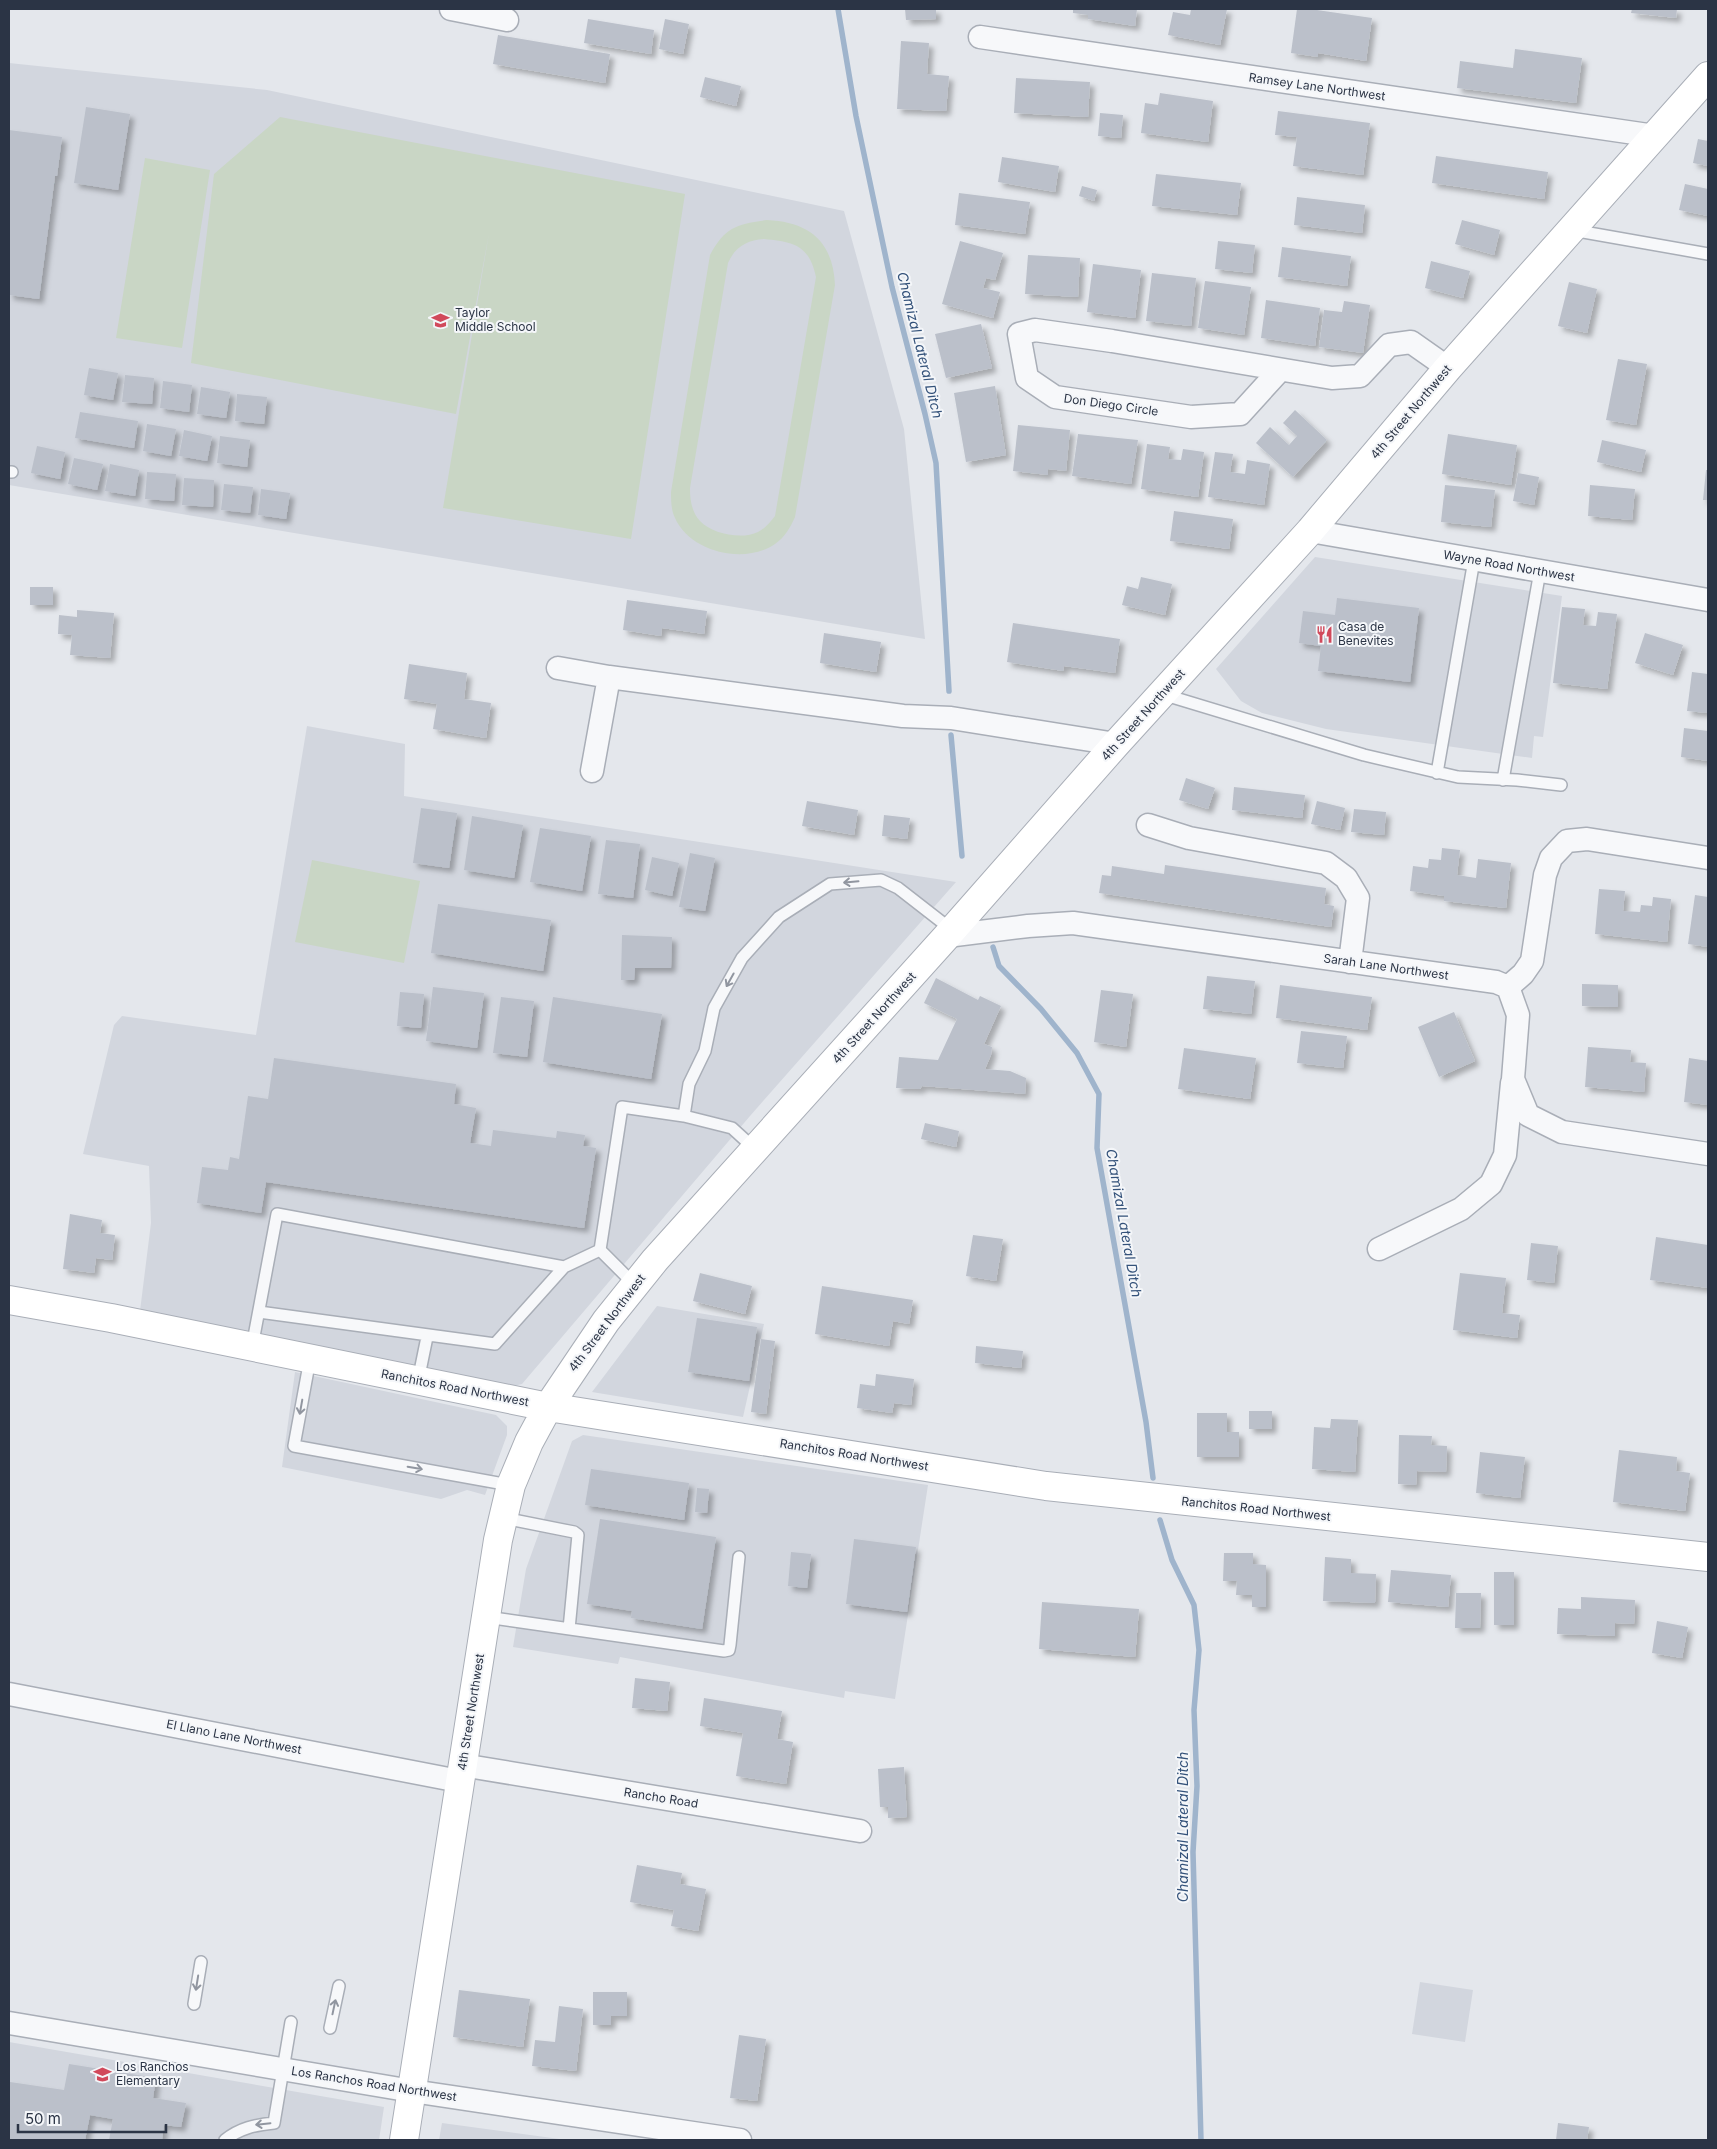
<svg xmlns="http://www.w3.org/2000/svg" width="1717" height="2149" font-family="Inter,sans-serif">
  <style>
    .built { fill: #d2d6de }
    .green { fill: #c9d6c5; fill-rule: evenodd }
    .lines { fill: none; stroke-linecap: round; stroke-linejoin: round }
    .stream { stroke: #9fb4cc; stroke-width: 5.5 }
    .building { fill: #bbc0ca; filter: url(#shadow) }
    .lane-casing { stroke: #a9aeb7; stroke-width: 14 }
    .street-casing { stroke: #a9aeb7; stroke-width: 25 }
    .secondary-casing { stroke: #a9aeb7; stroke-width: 30 }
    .lane { stroke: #f7f8fa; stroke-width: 11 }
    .street { stroke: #f7f8fa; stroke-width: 22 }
    .secondary { stroke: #fff; stroke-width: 28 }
    .oneway { stroke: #9196a0 }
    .labels { text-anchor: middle; stroke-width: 4; stroke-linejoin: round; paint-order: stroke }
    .street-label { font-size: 12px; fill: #2b3445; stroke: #f4f6f9 }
    .poi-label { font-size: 12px; fill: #2b3445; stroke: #f4f6f9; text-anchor: start }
    .water-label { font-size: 14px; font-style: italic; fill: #34527a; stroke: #f4f6f9 }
  </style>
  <defs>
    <filter id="shadow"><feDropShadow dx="4.5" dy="4.5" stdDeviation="2.5" flood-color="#0004"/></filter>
  </defs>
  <rect width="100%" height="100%" fill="#e4e7ec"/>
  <path class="built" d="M9,63L267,90L844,211L904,429L925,639L9,485Z
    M1315,557L1562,596L1543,737L1534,736L1532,758L1326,729L1262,713L1241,701L1216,669Z
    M307,726L405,744L404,796L956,882L750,1116L522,1384L510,1387L140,1311L151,1223L149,1166L83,1154L114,1025L122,1016L256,1035Z
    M657,1306L764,1324L743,1417L592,1392Z
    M295,1372L496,1415L507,1426V1435L485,1495L467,1490L441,1499L282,1467Z
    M583,1435L928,1485L895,1699L845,1691L844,1698L620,1657L618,1664L513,1647L526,1569L572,1441Z
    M1420,1982L1473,1990L1465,2042L1412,2034Z
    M9,2042L384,2107L379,2140H9Z
    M442,2123L567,2140H439Z"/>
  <path class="green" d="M280,117L685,194L631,539L443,508L489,233L456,414L191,363L214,174Z
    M145,158L210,170L182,348L116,338Z
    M767,220C809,222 833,241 835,285L795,517C790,528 785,537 775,544C744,565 690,552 675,518C671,510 671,500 671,492L710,255C725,227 737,224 767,220ZM764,239C794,242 809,245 816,277L775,516C770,522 766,528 758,532C742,540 712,534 700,521C691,511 690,499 690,488L728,263C735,247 747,240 764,239Z
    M312,860L420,881L404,963L295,942Z"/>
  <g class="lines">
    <path class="stream" d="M838,9L856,116L892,287L925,414L936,463L949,691
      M951,735L962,856
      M993,947L999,966L1041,1009L1077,1053L1099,1094L1097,1148L1146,1422L1153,1478
      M1160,1520L1172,1560L1194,1605L1199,1650L1194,1710L1197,1786L1193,1852L1201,2140"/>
  </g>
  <path class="building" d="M905,9H936V19L906,20Z
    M1073,9H1137L1135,26L1088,19V15L1073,13Z
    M1191,9H1227L1220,45L1168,35L1173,12L1190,15Z
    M1297,9H1310L1372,18L1366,61L1318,53V57L1291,53Z
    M1632,9H1677L1676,18L1631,13Z
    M588,19L654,30L651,54L584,43Z
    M665,19L689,24L683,54L659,49Z
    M498,35L610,54L605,83L493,64Z
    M901,41L929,43L927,74L949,76L946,111L897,109Z
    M1515,49L1582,58L1576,103L1457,88L1460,61L1513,68Z
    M705,77L741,86L736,106L700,97Z
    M1016,78L1090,82L1088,117L1014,113Z
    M1160,93L1213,101L1208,142L1141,133L1145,103L1158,105Z
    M86,107L130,114L118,190L74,183Z
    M1278,111L1370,123L1363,175L1293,166L1297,137L1275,135Z
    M1100,113L1123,115L1121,138L1098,136Z
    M9,130L62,137L57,176H55L39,299L9,295Z
    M1698,139L1708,141V166L1693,163Z
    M1436,156L1548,172L1544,199L1432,183Z
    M1002,157L1059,166L1055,192L998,182Z
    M1156,174L1241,183L1237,215L1152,206Z
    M1685,184L1708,189V216L1679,210Z
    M1082,186L1097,190L1094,201L1079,196Z
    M959,193L1030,202L1025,234L955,225Z
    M1297,197L1365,205L1362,233L1294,225Z
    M1462,220L1500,230L1494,255L1455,244Z
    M960,241L1003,253L995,280L986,278L983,288L1000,292L993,318L942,304Z
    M1218,241L1255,245L1252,273L1215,269Z
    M1282,247L1351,256L1347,286L1278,277Z
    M1028,255L1080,258L1078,297L1025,294Z
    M1431,261L1470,271L1463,298L1425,288Z
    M1093,264L1141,270L1135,318L1087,312Z
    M1152,273L1196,278L1191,326L1146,321Z
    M1205,281L1251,287L1244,335L1198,328Z
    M1569,282L1597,289L1587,333L1558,326Z
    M1266,300L1320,308L1315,346L1261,338Z
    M1344,301L1370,305L1363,353L1319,347L1324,310L1342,312Z
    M981,324L992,368L946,378L935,334Z
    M1618,359L1647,364L1636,425L1606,420Z
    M89,368L118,373L113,400L84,395Z
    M125,375L154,378L152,404L122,402Z
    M163,381L192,385L189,412L160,408Z
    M995,386L1006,455L966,462L954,393Z
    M201,387L230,392L226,418L197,414Z
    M237,394L267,397L264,424L235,421Z
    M1295,410L1327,440L1293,477L1256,443L1270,427L1289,445L1297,436L1283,423Z
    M80,412L138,421L134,448L75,438Z
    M147,424L176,429L171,456L143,451Z
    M1018,425L1070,430L1066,471L1048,469V475L1013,471Z
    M184,430L212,436L207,461L179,456Z
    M1078,434L1138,440L1131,484L1072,476Z
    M1448,434L1517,445L1511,485L1442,474Z
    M220,436L250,440L247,467L217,463Z
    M1602,440L1646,450L1641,472L1597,462Z
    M1147,444L1170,447L1168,459L1181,460L1183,449L1204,452L1198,497L1141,489Z
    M37,446L65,452L60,479L31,473Z
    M1215,452L1233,454L1230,472L1245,474L1247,460L1270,464L1264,505L1208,497Z
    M74,458L103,464L97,490L68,484Z
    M110,464L139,470L135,496L105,491Z
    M1706,470H1708V500H1703Z
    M147,472L176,474L174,501L145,499Z
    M1518,473L1539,477L1534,505L1513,501Z
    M184,478L214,480L213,507L182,505Z
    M224,484L253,487L250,513L221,510Z
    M1445,485L1495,490L1491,527L1441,522Z
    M1590,485L1635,489L1632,520L1588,516Z
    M261,489L290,493L286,519L258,515Z
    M1174,511L1233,519L1229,549L1170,541Z
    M1141,577L1172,584L1165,615L1122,605L1127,586L1138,589Z
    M30,587H53V605H30Z
    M1337,598L1419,608L1410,682L1318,671L1321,646L1299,643L1303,611L1335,615Z
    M627,600L707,611L704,634L662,628L661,636L623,630Z
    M1562,607L1585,609L1583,625L1596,626L1598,612L1617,614L1607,689L1553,683Z
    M77,610L114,613L110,658L70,655L72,635L58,634L59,615L77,617Z
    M1013,623L1120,639L1115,673L1064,666L1063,671L1007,662Z
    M824,633L881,642L876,672L820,663Z
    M1645,633L1683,645L1673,675L1635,663Z
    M409,664L467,673L464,699L491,703L486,738L433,729L437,704L404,699Z
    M1692,672L1708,674V713L1687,711Z
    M1684,728L1708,731V761L1681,757Z
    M1186,778L1215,788L1208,809L1179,800Z
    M1234,787L1305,795L1302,818L1232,810Z
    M807,801L858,810L854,835L802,826Z
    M1317,801L1345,808L1340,830L1311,824Z
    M421,808L457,813L449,868L413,863Z
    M1354,809L1386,812L1384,835L1351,832Z
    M884,815L910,818L907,839L882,836Z
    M472,816L523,825L514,878L464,870Z
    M540,828L591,836L582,891L530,882Z
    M606,840L640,844L633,898L598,894Z
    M1442,848L1460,850L1457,875L1476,878L1478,859L1511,863L1506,908L1444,901V896L1410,891L1413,866L1428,868L1429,859L1441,860Z
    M690,853L715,858L705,911L679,907Z
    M652,857L679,863L672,896L645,890Z
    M1165,865L1326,888L1324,904L1334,906L1331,927L1099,893L1102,875L1111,876L1112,866L1164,874Z
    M1599,889L1625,891L1623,911L1640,912L1641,905L1652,906L1653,897L1671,899L1667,942L1595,934Z
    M1695,895L1708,897V947L1688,944Z
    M438,904L551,920L543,971L431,953Z
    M622,935L672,937L671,968H635L634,980H621Z
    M1207,976L1255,981L1251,1014L1203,1009Z
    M936,978L978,1000L980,996L1001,1006L984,1044L992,1047L991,1055L985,1069L1010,1071L1026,1078L1025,1094L922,1086L920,1089L896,1088L899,1057L938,1060L957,1019L924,1003Z
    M1582,984L1618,985V1007L1582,1006Z
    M1280,985L1372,997L1367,1030L1276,1018Z
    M433,987L484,993L477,1048L426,1041Z
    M1101,990L1133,994L1126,1047L1094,1042Z
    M400,992L424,994L421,1028L397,1026Z
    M501,997L534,1001L527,1057L493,1053Z
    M553,997L662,1014L651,1079L543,1062Z
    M1454,1012L1475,1061L1439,1077L1418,1027Z
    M1301,1031L1347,1036L1343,1068L1297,1063Z
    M1588,1047L1631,1050L1630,1062L1646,1063L1644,1092L1585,1087Z
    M1184,1048L1256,1058L1250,1099L1178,1089Z
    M274,1058L456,1084L454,1104L476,1108L470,1143L491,1146L493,1130L556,1138L557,1131L585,1135L583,1146L596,1148L584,1228L266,1182L261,1213L197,1203L202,1167L228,1170L230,1157L239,1159L248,1096L268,1099Z
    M1689,1058L1708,1061V1105L1684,1102Z
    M925,1123L959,1131L956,1147L921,1139Z
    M70,1214L102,1220L100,1233L115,1235L112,1260L96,1258L94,1273L63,1269Z
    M973,1235L1003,1239L996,1281L966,1276Z
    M1656,1237L1708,1245V1288L1650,1280Z
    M1531,1243L1558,1246L1554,1283L1527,1280Z
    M700,1273L752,1286L745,1314L693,1301Z
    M1460,1273L1506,1278L1502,1313L1520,1315L1517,1338L1453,1330Z
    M822,1286L913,1300L909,1324L893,1321L889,1346L815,1334Z
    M697,1318L757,1327L749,1381L688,1372Z
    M761,1339L775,1341L766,1414L751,1412Z
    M976,1346L1023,1351L1021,1368L975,1363Z
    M876,1374L914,1379L911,1405L894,1403L892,1413L857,1408L860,1384L875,1386Z
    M1249,1411H1272V1429H1249Z
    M1197,1413H1227V1432H1239V1457H1197Z
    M1331,1419L1358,1420L1355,1472L1312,1469L1314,1427L1330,1428Z
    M1399,1435L1432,1436L1431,1445L1447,1446L1446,1472L1417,1471L1416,1485L1398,1484Z
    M1619,1450L1677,1457L1676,1471L1690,1473L1685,1511L1613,1502Z
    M1480,1452L1525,1457L1520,1498L1476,1493Z
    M591,1469L689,1483L684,1520L585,1505Z
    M697,1488L709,1489L707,1513L695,1512Z
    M600,1519L716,1537L702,1629L631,1618L632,1611L587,1604Z
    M854,1539L916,1547L907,1612L846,1604Z
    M791,1552L811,1554L807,1588L788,1586Z
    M1224,1553H1253V1564L1266,1565V1607H1252V1595H1236L1237,1581H1223Z
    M1325,1557L1351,1559V1573L1376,1574L1375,1603L1323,1601Z
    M1391,1570L1451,1575L1448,1607L1388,1602Z
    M1494,1572H1514V1625H1494Z
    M1456,1593H1481L1480,1628H1455Z
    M1581,1597L1635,1600L1634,1624L1615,1623V1636L1557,1634L1558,1608L1581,1609Z
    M1042,1602L1139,1609L1135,1657L1039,1649Z
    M1657,1621L1688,1627L1682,1658L1652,1653Z
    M635,1678L670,1682L667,1711L632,1708Z
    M704,1698L782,1711L777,1739L793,1742L786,1784L736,1776L743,1733L700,1726Z
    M904,1767L907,1817L888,1818V1807H880L878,1769Z
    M637,1865L682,1873L680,1884L706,1889L698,1931L671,1926L674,1910L630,1902Z
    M459,1990L530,1999L523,2047L453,2037Z
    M593,1992H627V2016H611V2025H593Z
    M559,2006L583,2009L576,2071L532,2066L535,2040L555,2042Z
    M739,2035L766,2039L757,2101L730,2098Z
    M69,2064L156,2078L153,2098L186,2103L181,2127L164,2125L162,2140H109L113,2119L90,2115L85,2140H9L10,2082L64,2090Z
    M1558,2123L1589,2127L1587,2140H1556Z"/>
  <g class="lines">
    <defs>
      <path id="lane" d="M1572,230L1708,254
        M9,472H12
        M1162,694L1364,755L1458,777L1517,780L1561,785
        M1437,773L1474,560
        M1503,780L1540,571
        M684,1116L689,1084L705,1051L714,1008L742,958L779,917L830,884L881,880L898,888L952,930
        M635,1285L600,1250L622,1107L684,1116L732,1128L755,1149
        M259,1312L495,1344L564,1267
        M252,1347L277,1214L564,1267L600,1250
        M310,1359L294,1446L510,1485
        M418,1381L427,1337
        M504,1518L574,1532L578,1535L569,1629
        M486,1617L724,1651L729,1650L730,1645L739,1557
        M194,2004L201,1962
        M330,2028L339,1986
        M225,2140C240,2128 255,2125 274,2123L291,2022"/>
      <path id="street" d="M451,9L507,20
        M980,37L1655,136
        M1280,370L1240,414L1191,417L1055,397L1027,378L1019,334L1035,330L1112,341L1332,378L1360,376L1389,345L1411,342L1448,368
        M1310,531L1708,600
        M558,668L609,677
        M592,771L609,677L903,716L951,718L1116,744
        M1148,825L1189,838L1326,863L1346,878L1358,898L1350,962
        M947,936L1028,926L1073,923L1496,982L1508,987L1518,1015L1513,1079L1528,1115L1562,1132L1708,1154
        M1508,987L1523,974L1532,961L1545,875L1551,858L1567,841L1587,839L1708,858
        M1379,1249L1461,1209L1491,1184L1505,1155L1512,1083
        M9,1694L459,1781
        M462,1765L860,1831
        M9,2023L412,2091L740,2140"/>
      <path id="secondary" d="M9,1300L111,1318L548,1407L1046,1486L1708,1557
        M404,2140L498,1540L511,1485L529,1442L548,1407L606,1321L655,1260L947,936L1116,744L1310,531L1448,368L1708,76"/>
    </defs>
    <use href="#lane" class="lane-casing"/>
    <use href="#street" class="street-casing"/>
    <use href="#secondary" class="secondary-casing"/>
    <use href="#lane" class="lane"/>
    <use href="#street" class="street"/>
    <use href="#secondary" class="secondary"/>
  </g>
  <defs><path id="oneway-shaft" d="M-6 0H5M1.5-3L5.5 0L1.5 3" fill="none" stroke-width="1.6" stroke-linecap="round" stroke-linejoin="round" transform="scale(1.25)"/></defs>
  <g class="oneway">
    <use href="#oneway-shaft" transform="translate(851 882) rotate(175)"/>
    <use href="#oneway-shaft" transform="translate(730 980) rotate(119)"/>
    <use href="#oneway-shaft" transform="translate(301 1407) rotate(100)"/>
    <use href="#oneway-shaft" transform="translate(415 1468) rotate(10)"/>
    <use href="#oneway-shaft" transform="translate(197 1983) rotate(99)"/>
    <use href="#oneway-shaft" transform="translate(334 2007) rotate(-78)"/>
    <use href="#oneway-shaft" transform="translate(263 2124) rotate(174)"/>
  </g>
  <defs>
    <symbol id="school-bare" viewBox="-9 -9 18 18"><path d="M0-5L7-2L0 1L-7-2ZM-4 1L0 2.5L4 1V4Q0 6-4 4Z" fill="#d1495b" stroke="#f4f6f9" stroke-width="2.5" paint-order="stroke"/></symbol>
    <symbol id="restaurant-bare" viewBox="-9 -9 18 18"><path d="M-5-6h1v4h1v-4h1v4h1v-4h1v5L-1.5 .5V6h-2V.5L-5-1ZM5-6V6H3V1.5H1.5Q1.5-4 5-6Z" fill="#d1495b" stroke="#f4f6f9" stroke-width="2.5" paint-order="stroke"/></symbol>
  </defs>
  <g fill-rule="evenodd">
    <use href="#school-bare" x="428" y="308" width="25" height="25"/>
    <use href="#restaurant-bare" x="1312" y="622" width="25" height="25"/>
    <use href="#school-bare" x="90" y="2062" width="25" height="25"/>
  </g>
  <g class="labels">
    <g class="street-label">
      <text transform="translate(1317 87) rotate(8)" y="4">Ramsey Lane Northwest</text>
      <text transform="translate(1111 405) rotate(8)" y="4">Don Diego Circle</text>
      <text transform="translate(1411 412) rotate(-50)" y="4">4th Street Northwest</text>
      <text transform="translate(1509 566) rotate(10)" y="4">Wayne Road Northwest</text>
      <text transform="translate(1143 715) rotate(-48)" y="4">4th Street Northwest</text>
      <text transform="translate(1386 967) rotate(8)" y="4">Sarah Lane Northwest</text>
      <text transform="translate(874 1018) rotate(-48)" y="4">4th Street Northwest</text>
      <text transform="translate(607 1323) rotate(-53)" y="4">4th Street Northwest</text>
      <text transform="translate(455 1388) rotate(11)" y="4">Ranchitos Road Northwest</text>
      <text transform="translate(854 1455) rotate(9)" y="4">Ranchitos Road Northwest</text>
      <text transform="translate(1256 1509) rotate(6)" y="4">Ranchitos Road Northwest</text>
      <text transform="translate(471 1712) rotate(-81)" y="4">4th Street Northwest</text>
      <text transform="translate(234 1737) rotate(11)" y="4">El Llano Lane Northwest</text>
      <text transform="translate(661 1798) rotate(9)" y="4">Rancho Road</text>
      <text transform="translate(374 2084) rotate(9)" y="4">Los Ranchos Road Northwest</text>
    </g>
    <g class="poi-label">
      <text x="455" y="317">Taylor<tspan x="455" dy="14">Middle School</tspan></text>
      <text x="1338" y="631">Casa de<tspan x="1338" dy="14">Benevites</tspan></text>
      <text x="116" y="2071">Los Ranchos<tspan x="116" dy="14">Elementary</tspan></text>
    </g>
    <g class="water-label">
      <text transform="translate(920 345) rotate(76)" y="5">Chamizal Lateral Ditch</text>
      <text transform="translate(1124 1223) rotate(80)" y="5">Chamizal Lateral Ditch</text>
      <text transform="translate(1183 1827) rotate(-90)" y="5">Chamizal Lateral Ditch</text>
    </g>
  </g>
  <rect width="1717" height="2149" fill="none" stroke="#2b3445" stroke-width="20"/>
  <path d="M18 2124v8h148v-8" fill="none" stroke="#2b3445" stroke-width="2.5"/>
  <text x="25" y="2124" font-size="15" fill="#2b3445" stroke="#f4f6f9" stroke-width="4" paint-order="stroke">50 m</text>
</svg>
